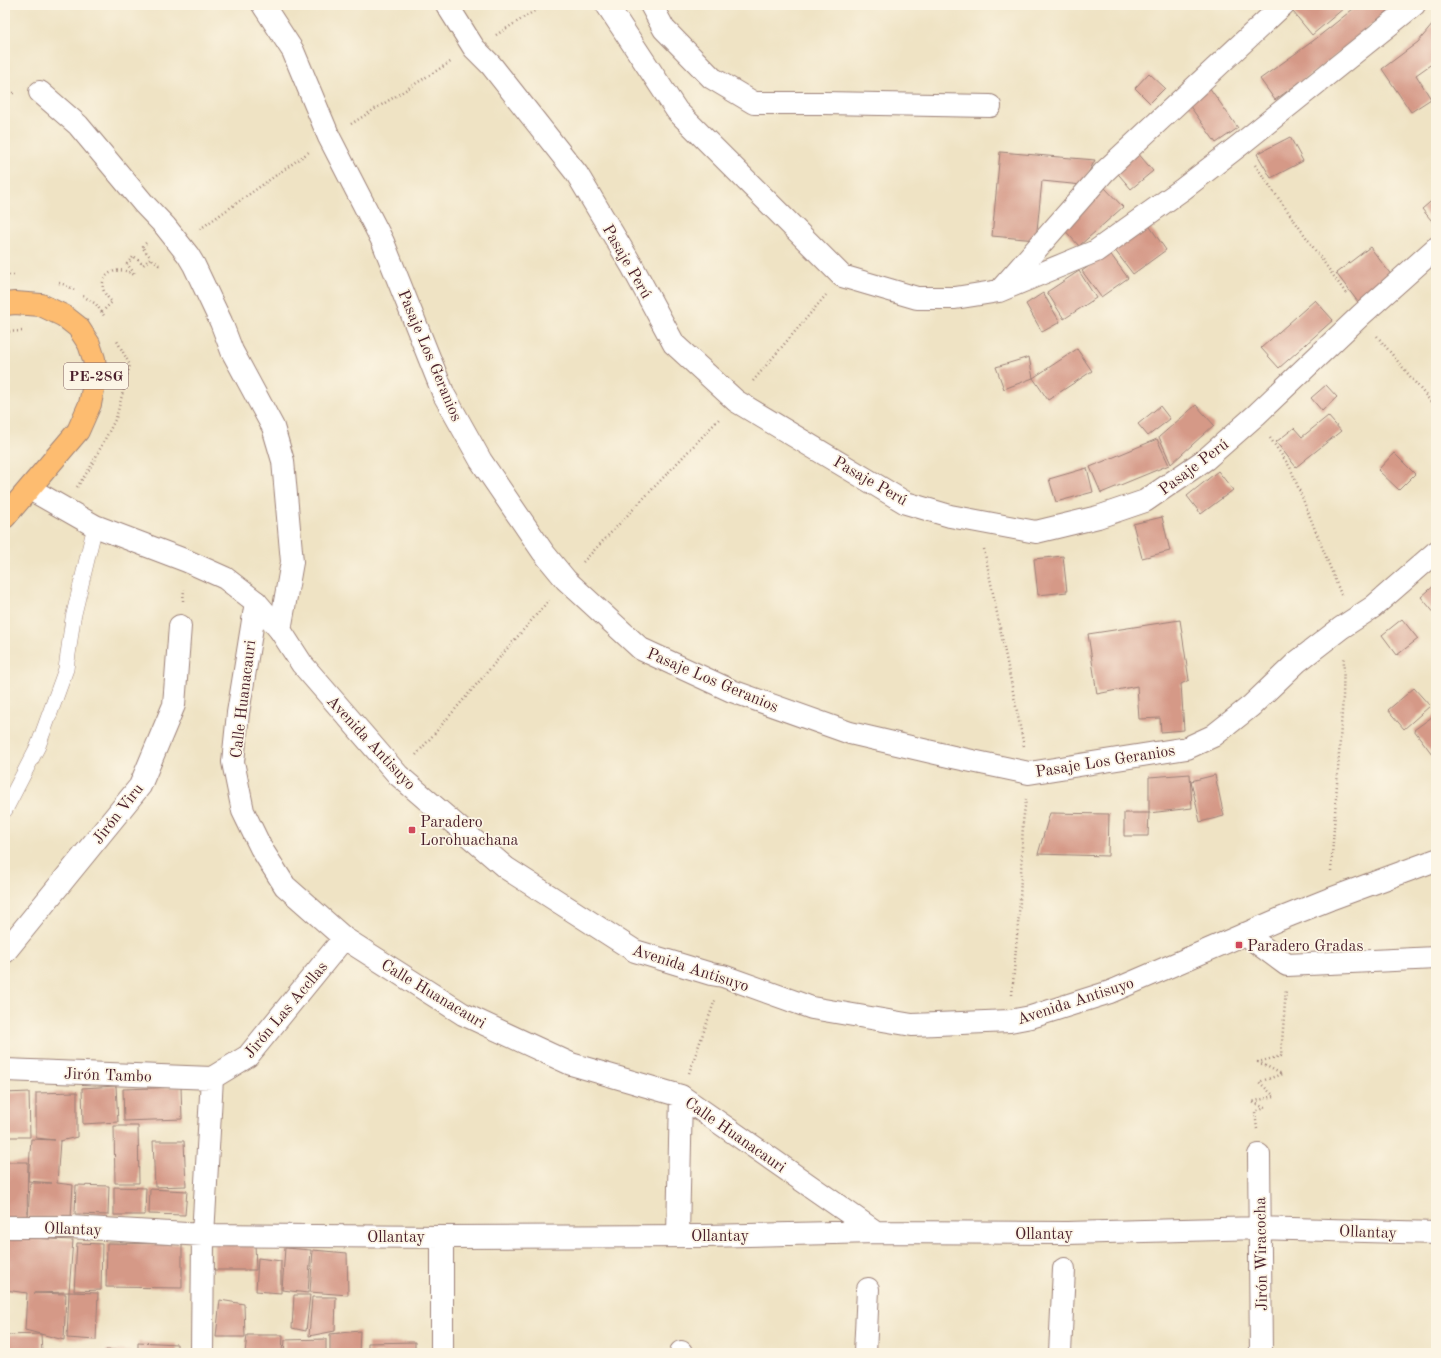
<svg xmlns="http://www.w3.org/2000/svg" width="1441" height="1358" font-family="'Old Standard TT',serif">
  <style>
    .building { fill: #d59987 }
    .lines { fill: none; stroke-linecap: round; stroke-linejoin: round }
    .service-casing { stroke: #9c8178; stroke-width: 16 }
    .minor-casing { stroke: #9c8178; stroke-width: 24 }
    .tertiary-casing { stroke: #9c8178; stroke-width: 24 }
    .trunk-casing { stroke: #9c8178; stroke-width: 24 }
    .path { stroke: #9c8178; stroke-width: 2.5; stroke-dasharray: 1 3; stroke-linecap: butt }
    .service { stroke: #fff; stroke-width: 15 }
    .minor { stroke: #fff; stroke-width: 22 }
    .tertiary { stroke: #fff; stroke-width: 22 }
    .trunk { stroke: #fdbc6f; stroke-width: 22 }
    .poi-dot { fill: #d1495b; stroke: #fcf5e5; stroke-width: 1.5 }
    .labels { text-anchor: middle; stroke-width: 3.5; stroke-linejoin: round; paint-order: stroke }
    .shield { fill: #fcf5e5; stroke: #7f5f63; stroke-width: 1 }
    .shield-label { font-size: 15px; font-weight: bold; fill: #4a1f2b }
    .street-label { font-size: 16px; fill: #4a1f2b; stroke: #fcf5e5 }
    .poi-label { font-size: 16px; fill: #4a1f2b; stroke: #fcf5e5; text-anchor: start }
  </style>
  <rect width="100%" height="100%" fill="#fcf5e5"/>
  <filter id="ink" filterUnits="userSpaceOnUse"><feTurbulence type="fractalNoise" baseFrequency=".025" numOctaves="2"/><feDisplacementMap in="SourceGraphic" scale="8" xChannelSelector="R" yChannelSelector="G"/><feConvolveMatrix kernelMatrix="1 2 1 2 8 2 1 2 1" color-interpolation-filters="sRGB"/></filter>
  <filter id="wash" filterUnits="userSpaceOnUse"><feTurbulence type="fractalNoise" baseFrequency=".012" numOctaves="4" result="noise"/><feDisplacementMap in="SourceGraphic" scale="16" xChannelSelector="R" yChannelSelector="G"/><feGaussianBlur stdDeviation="0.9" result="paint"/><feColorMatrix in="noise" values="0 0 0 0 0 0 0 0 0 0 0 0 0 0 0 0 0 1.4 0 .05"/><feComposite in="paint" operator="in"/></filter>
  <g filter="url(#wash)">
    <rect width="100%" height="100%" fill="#efe3c4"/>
    <g id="blocks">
      <path class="building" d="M1292,5H1342L1344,8L1312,35L1289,7Z
        M1358,5H1395L1328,62L1275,100L1260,79L1313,41Z
        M1433,24L1436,29V68L1433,63L1416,75L1431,99L1411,112L1382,69L1418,42Z
        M1149,73L1165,88L1150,103L1135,88Z
        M1209,87L1238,128L1216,143L1187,102Z
        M1290,137L1303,161L1271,178L1257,154Z
        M1000,152L1095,160L1082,185L1042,181L1036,240L992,236Z
        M1137,152L1153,171L1131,189L1114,169Z
        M1105,188L1123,207L1079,246L1061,226Z
        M1436,197V226L1422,209Z
        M1148,224L1166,250L1133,274L1114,249Z
        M1370,247L1392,276L1358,302L1336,273Z
        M1109,252L1128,278L1101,297L1082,271Z
        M1079,271L1096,298L1064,319L1047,292Z
        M1043,293L1060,322L1042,332L1026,304Z
        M1315,300L1333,320L1279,368L1261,348Z
        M1077,349L1092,371L1048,400L1033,378Z
        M1029,357L1033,378L1004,389L996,367Z
        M1326,385L1337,397L1322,411L1311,398Z
        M1196,405L1214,425L1171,464L1159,437Z
        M1160,406L1170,419L1148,436L1138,424Z
        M1328,416L1341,431L1296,467L1276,442L1294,428L1302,437Z
        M1157,439L1169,465L1101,493L1090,467Z
        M1394,453L1415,474L1399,490L1378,470Z
        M1087,468L1093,492L1056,502L1049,479Z
        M1218,471L1233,490L1201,514L1187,496Z
        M1162,517L1170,551L1142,558L1133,524Z
        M1063,556L1067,592L1038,595L1034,559Z
        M1436,584V615L1421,597Z
        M1402,619L1418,639L1397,655L1382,635Z
        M1180,620L1189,680L1181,684L1184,730L1161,732L1160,718L1139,719L1137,686L1097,694L1088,634Z
        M1414,688L1430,706L1404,729L1388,710Z
        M1436,714V752L1432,754L1414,730Z
        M1190,774L1192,808L1149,813V777Z
        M1215,775L1224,816L1200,822L1191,781Z
        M1050,813L1109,814L1108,856L1038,854Z
        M1124,813H1149L1148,836H1124Z
        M116,1086L118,1122L83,1124L82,1088Z
        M181,1087L182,1119L124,1121L123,1089Z
        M29,1092L30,1137H5V1093Z
        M77,1092V1137L60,1141L57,1183L73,1185L71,1218H28L30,1183H52L28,1181L31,1139L55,1140L36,1138V1093Z
        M114,1126H138L139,1183H115Z
        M153,1141H184L186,1186L155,1187Z
        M5,1162H28L27,1219H5Z
        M76,1185L109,1186L108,1215L75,1214Z
        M114,1187L146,1188L145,1215H114Z
        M150,1189L187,1191L185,1215L149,1214Z
        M6,1237L73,1240L69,1292L98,1293L96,1340L67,1338L69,1292L34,1293L66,1294L64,1340L25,1330L27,1293L5,1290Z
        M77,1243L102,1244L101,1290L74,1291Z
        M107,1243L182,1244V1288L106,1287Z
        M255,1243L256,1270H214V1244Z
        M285,1248L311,1250L308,1293L282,1290Z
        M313,1250L347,1253L348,1295L310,1292Z
        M258,1258L281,1261V1293L256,1291Z
        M294,1295H310L306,1331L292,1328Z
        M312,1297H336L335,1331L309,1336Z
        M220,1300L244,1304L245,1337H216Z
        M360,1331L359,1353H330V1334Z
        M41,1334L42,1353H5V1335Z
        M247,1335H283L282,1353H245Z
        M326,1339V1353H284L285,1340Z
        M138,1342L177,1344V1353H138Z
        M415,1342V1353H368V1343Z
        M106,1350L131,1351V1353H106Z"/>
    </g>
  </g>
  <g filter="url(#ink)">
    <use href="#blocks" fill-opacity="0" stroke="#9c8178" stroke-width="1"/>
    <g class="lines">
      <defs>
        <path id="service" d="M5,810L38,746L66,669L73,618L95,526"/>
        <path id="minor" d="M263,5L293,51L329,137L383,242L444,395L481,461L543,552L566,580L641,649L732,691L850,733L953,757L1029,773L1187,748L1213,736L1251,706L1297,662L1341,628L1373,607L1436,552
          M447,5L474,48L491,65L577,174L632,266L674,344L736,401L906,503L950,516L1036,532L1098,517L1145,501L1206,459L1256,415L1361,315L1436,248
          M607,5L677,111L842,276L917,298H955L999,291L1096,251L1183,189L1241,144L1414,5
          M651,5L664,29L712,78L754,103H824L990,106
          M40,92L78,125L144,204L165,226L188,255L194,265L221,322L232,351L273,427L283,461L292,562L280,630
          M1003,287L1104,172L1283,5
          M256,602L238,713L233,762L243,811L261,848L285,886L344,938L463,1014L571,1064L681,1096L876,1232
          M1245,934L1287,965L1436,958
          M5,952L140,786L174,705L180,626
          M5,1070L212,1078
          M1259,1155L1261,1353
          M5,1227H70L203,1235L442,1237L706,1236L876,1232L1067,1233L1260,1228L1436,1233
          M678,1235L681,1096
          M202,1353L203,1235L212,1078L248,1056L344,938
          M442,1353V1237
          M681,1353V1352
          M865,1353L868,1289
          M1060,1353L1064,1269"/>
        <path id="tertiary" d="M30,489L95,526L187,561L225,578L256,602L280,630L302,664L398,775L506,868L635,951L711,974L723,976L812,1008L912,1025L1010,1021L1031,1017L1110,992L1280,919L1330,899L1436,860"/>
        <path id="trunk" d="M5,304L15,303L41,305L64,316L78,327L89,344L94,359L96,375L90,404L78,431L5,517"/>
      </defs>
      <use href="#service" class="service-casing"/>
      <use href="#minor" class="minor-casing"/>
      <use href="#tertiary" class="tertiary-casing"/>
      <use href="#trunk" class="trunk-casing"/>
      <path class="path" d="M496,35L544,5
        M5,93H15
        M351,124L452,61
        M1255,165L1347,295
        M200,229L309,152
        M146,243L142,247L151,258
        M5,275H14
        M59,283L66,285L76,291
        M83,296L96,304L105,317
        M102,312L112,302C109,299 104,294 103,288C100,272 122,265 133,275L135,274L127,264L134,256L143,265L151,258L159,265L162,264
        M5,332L24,331
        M1377,336L1436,408
        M753,381L826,295
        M1270,438L1290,467L1342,597
        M77,487L90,468L116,418L130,365L117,341
        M984,549L1024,746
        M583,562L719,419
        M183,601L184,589
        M416,755L549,600
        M1331,871L1343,697L1344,658
        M1012,995L1020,901L1023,822L1026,799
        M689,1073L715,1000
        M1257,1129L1255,1112L1265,1108L1252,1102L1274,1096L1259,1082L1282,1074L1258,1062L1281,1056L1286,989"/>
      <use href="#service" class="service"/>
      <use href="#minor" class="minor"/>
      <use href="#tertiary" class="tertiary"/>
      <use href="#trunk" class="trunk"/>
    </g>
  </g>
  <g class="poi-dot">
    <rect x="408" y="826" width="8" height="8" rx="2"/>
    <rect x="1235" y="941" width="8" height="8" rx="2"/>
  </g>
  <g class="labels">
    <rect class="shield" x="64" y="363" width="64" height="26" rx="3"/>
    <g class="shield-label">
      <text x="96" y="381">PE-28G</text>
    </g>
    <g class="street-label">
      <text transform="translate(628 261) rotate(60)" y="6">Pasaje Perú</text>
      <text transform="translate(431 355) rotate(67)" y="6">Pasaje Los Geranios</text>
      <text transform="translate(1193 466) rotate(-37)" y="6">Pasaje Perú</text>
      <text transform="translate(871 480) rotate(30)" y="6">Pasaje Perú</text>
      <text transform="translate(713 679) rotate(23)" y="6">Pasaje Los Geranios</text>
      <text transform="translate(242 699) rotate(-83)" y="6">Calle Huanacauri</text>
      <text transform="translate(372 742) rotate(47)" y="6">Avenida Antisuyo</text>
      <text transform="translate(1105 760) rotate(-9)" y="6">Pasaje Los Geranios</text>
      <text transform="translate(117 813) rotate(-52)" y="6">Jirón Viru</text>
      <text transform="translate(691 967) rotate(18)" y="6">Avenida Antisuyo</text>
      <text transform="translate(434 993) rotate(31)" y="6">Calle Huanacauri</text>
      <text transform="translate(1075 1000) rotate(-18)" y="6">Avenida Antisuyo</text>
      <text transform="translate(285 1009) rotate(-50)" y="6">Jirón Las Accllas</text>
      <text transform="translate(108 1074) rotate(2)" y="6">Jirón Tambo</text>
      <text transform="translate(736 1134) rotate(35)" y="6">Calle Huanacauri</text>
      <text transform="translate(73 1228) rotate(2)" y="6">Ollantay</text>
      <text transform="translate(1368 1231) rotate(2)" y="6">Ollantay</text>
      <text x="1044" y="1239">Ollantay</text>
      <text x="720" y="1241">Ollantay</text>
      <text x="396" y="1242">Ollantay</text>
      <text transform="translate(1260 1254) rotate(-91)" y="6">Jirón Wiracocha</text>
    </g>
    <g class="poi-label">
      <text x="420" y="827">Paradero<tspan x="420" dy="18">Lorohuachana</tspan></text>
      <text x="1247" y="951">Paradero Gradas</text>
    </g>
  </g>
  <rect width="1441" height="1358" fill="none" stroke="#fcf5e5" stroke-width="20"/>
</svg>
